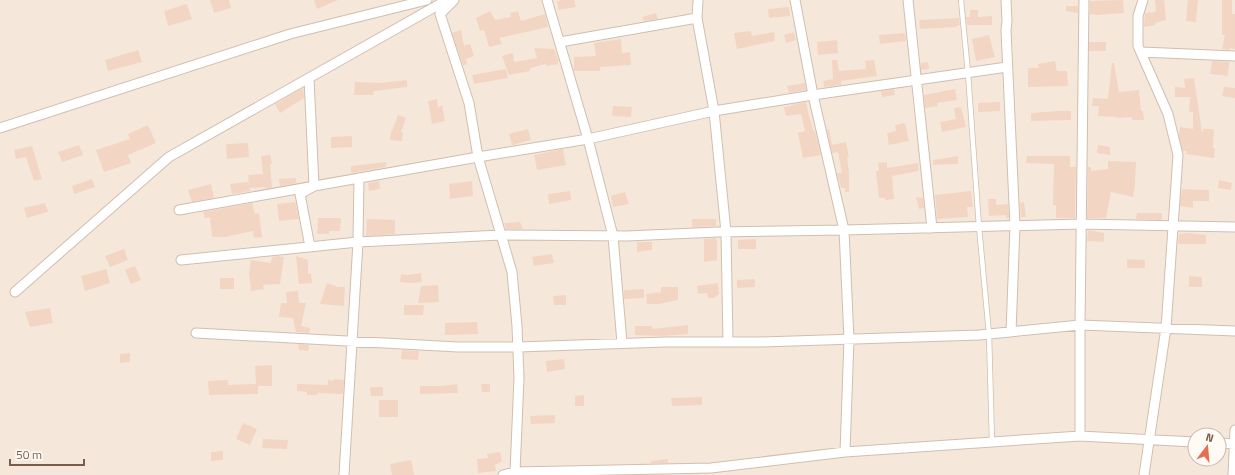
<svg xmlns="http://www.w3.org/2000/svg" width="1235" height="475" font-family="'Titillium Web',sans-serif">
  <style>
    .residential { fill: #f5e8da; fill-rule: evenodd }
    .building { fill: #f3d5c3 }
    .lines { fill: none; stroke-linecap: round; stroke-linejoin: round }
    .service-casing { stroke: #d1beb0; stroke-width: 6 }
    .minor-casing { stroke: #d1beb0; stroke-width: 11 }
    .service { stroke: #fff; stroke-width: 4.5 }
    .minor { stroke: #fff; stroke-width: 9 }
  </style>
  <rect width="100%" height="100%" fill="#fdf6ec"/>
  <path class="residential" d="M0,0H1235V475H0ZM1195,435H1219V459H1195Z"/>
  <path class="building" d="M210,0H229L231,8L214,13Z
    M314,0H338L317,9Z
    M562,0H574L576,7L559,10L557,1Z
    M1123,0L1124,13L1097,15L1090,14V1Z
    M1155,0H1164L1166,20L1155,23V25L1144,27L1145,13L1156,12Z
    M1188,0H1198L1196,22L1186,21Z
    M1222,0H1232V14H1235V49L1230,48V50L1222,49L1225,35H1222Z
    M186,4L187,5L192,19L168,26L164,11Z
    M1066,6H1078V13L1066,11Z
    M789,7L790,16L769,18L768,9Z
    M970,10H978V17L992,16V25H967L966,17H970Z
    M490,11L495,20L511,17L510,13L518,11L521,21L545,14L548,27L499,38L502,44L489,47L484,30L480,31L476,18Z
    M656,13L658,19L644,21L642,17Z
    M959,18L960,25H957V27L920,29L919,20Z
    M461,30L464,46L470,44L474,56L466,59L467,64L463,65L452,33Z
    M751,31L752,36L774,32L775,41L737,49L734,33Z
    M794,32L796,40L786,43L784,35Z
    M905,33L906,41L880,44L879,35Z
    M989,35L995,57L976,61L972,39Z
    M621,39L622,53L630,52L631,65L600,67V71H574V57L596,56L594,43Z
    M837,40L838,53L818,55L817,42Z
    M1089,42H1106V51H1089Z
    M534,48L554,49L559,61H557L558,64L546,66V64L530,68V71L509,75L502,56L513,53L514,62L537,58Z
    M138,50L142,62L108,71L105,60Z
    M832,60H837L839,71L866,69L865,61L874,60L877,76L841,81V85L824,87L823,81L833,79Z
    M1055,61L1057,71H1067L1068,86L1028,87V68H1039L1038,64Z
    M1212,61L1229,62L1228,76L1210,74Z
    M928,62L929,69L921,70V63Z
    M1112,63H1114L1119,92L1139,90L1141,111H1143L1144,120H1132V117L1117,118V117L1098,116L1099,106H1092L1093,98L1108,99Z
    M506,69L508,78L474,84L472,75Z
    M1194,78L1202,132H1203V129H1214L1213,148H1215L1214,158L1186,154L1187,151H1183L1179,136L1180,127L1193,129V112H1189L1190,97H1175V87L1185,88L1184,79Z
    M407,80V87L374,91L373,95H354L355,82L380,83Z
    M805,83L806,90L789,93L787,86Z
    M1224,87L1235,88V98L1222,96Z
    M303,88L304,98L280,113L275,104Z
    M894,89L895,95L882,97L881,91Z
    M955,89L957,100L937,103L938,106L925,108L924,95Z
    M437,99L438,108L442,105L445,121L432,124L428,101Z
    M806,102L809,116L814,132L815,131L821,155L803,158L798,133L805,131L801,114L786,116L784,107L791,106V105Z
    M1000,102V111L978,112V103Z
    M613,106L632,107L631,117L612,116Z
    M961,107L966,127L942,132L940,122L956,119L954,108Z
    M1059,111H1071V120L1031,121V113Z
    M398,115L406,118L401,132L403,133L402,141L390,140L391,131H392Z
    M905,123L909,141L889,145L887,133L896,131L895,125Z
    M148,125L156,143L128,155L131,163L104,172L96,150L130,139L128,134Z
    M528,129L531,140L512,145L509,134Z
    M827,129H829L832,145L846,142L849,157H847L849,172V192H845V188H841L837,173H842L838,152L832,153Z
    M352,136V147L331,148V137Z
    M248,143L249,157L227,159L226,144Z
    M79,145L83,155L62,162L58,152Z
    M1098,145L1110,147V155L1097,153Z
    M32,146L42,179L34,181L26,157L16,159L14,150Z
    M563,149L566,165L537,170L534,155Z
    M270,155L272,164H270L272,188H265L264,187L249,188L248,175L263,174L261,156Z
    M958,156V164L933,165V160Z
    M1027,156H1070V167H1076L1075,218H1056V205H1053L1054,164L1026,163Z
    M1108,161L1136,162L1135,185L1133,197L1111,192L1106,218H1087L1088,167H1091V171L1108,169Z
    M386,162V167L351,173V166Z
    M887,162V168L918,163L919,171L892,176L894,199L885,200V198H879L876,171H879L878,163Z
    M296,178V183L280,186L279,179Z
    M92,179L95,187L74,194L72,186Z
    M1219,180L1232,183L1231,190L1218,188Z
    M379,181L380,189L369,191L368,183Z
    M472,181L473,196L450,199L449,184Z
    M248,182L250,191L232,194L230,184Z
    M211,184L214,198L192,202L188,190Z
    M1182,189L1209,190V201H1193V208L1180,206Z
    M570,191L571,200L549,204L548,194Z
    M971,191L973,207H967L968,217L937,219L935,195Z
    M625,192L629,204L613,207L611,196Z
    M916,197L923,198L924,208L919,209Z
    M988,199H996V205L1008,204L1009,218H1006V215L989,216Z
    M295,202L299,219L279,221L277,204Z
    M1024,202L1026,217H1021L1020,203Z
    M45,203L48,212L27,218L24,208Z
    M252,203L255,214L259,213L262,237L254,238L253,231L225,237H212L210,217L205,218L203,212Z
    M1137,213H1162V220L1136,219Z
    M318,218H341L340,231H329V234H317Z
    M367,219L395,220V234L366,236Z
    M692,219H716V226L692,227Z
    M520,222L523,229H506L504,223Z
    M1088,230L1104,233V242L1087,241Z
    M1188,233L1206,235V244H1178L1179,234Z
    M716,238V240H717V260L704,262V239Z
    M756,239V249H738V240Z
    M637,242H652V250L637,252Z
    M124,249L128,260L110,267L105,256Z
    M552,254L554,263L534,266L532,257Z
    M278,256L284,257L280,284L263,285L264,289L251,291L249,273L251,260L271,263L272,257Z
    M296,256L308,260V274L311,273L312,283L299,284Z
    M1127,259L1145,260V268H1127Z
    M135,266L141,280L131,284L125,270Z
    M106,269L110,283L85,291L81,276Z
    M421,273L422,282L410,283L400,282L401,274L408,275Z
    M1189,276L1202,277V287H1189Z
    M220,278H234V289H220Z
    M755,279V287L737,288V280Z
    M327,283L338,287H345L344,306L320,304Z
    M718,283L719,294L714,298H708L707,293L698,294L697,286Z
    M438,285L439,302L418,303L421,286Z
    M661,287H678V300L659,304H647L646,294L661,292Z
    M644,289V298L624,299V290Z
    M298,291L299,303H306L301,326L310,328L309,333L296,332L293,318L279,317L281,303H287L286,292Z
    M566,295V305H554L553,296Z
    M404,305H424L423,315H404Z
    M50,308L53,323L30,327L25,312Z
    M477,322L478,334L445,335V323Z
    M688,325V334L662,336L635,335V326H652V329Z
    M298,344L309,345L308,351L299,350Z
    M402,350L419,351L418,360L401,359Z
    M130,353V362L120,363V354Z
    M564,359L565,369L547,372L546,361Z
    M272,365V386H258V394L209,395L208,381L228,380V385L256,384L255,366Z
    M334,379L344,380L343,394L317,393V395H307V392L297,391V384L328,385V380L334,381Z
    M457,384L458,393L420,394V386H442Z
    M481,384H490V392H482Z
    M370,387H383V396H371Z
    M584,395V406H575V396Z
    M702,397V405L672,406L671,398Z
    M379,400H398V417H379Z
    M555,415V423L531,424L530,416Z
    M243,423L257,429L250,445L236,439Z
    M263,439L288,440L287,449L262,448Z
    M223,451V460L211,461V452Z
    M500,452L502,461L495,465L496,471L478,473L477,459L488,458L487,454Z
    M668,459V463H651V461Z
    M411,460L414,475H392L390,464Z"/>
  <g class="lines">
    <defs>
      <path id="service" d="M961,0L968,73L979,227L989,334L992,442"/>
      <path id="minor" d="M454,0L440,14L469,103L478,157L512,272L517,326L519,378L515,472
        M547,0L588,139L613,236L622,343
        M698,0L697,18L714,111L726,232L728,342
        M795,0L813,95L844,230L849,339L845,452
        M908,0L932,228
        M1006,0L1007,21L1006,30L1015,226L1011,332
        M1143,0L1138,16V46L1168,114L1178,155L1166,328L1144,475
        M560,42L697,18
        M1141,52L1235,56
        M309,78L314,186L300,194L310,247
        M0,128L290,34L427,0
        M179,210L478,157L588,139L714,111L813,95L1007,67
        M181,260L358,242L501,235L627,236L718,232L844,230L1081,224L1235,227
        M15,292L169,157L447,0
        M196,333L458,347H518L666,342H760L979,335L1080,325L1235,331
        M1080,436V325L1084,0
        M1219,443L1235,444
        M344,475L358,242L359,178
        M503,475L515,472L711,468L845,452L1080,436L1195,442
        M1233,475L1235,430"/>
    </defs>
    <use href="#service" class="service-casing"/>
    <use href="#minor" class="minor-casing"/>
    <use href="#service" class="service"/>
    <use href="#minor" class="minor"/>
  </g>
  <g transform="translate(1207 447) rotate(16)"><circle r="19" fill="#fffaf3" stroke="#cabbb1"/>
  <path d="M0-3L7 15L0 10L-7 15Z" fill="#e76f51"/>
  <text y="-6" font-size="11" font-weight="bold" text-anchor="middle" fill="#7a5c4d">N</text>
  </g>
  <path d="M10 459v6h74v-6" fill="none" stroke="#7a5c4d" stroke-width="2"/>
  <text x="16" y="459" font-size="12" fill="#7a5c4d" stroke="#fffaf3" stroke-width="3" paint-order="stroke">50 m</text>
</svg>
